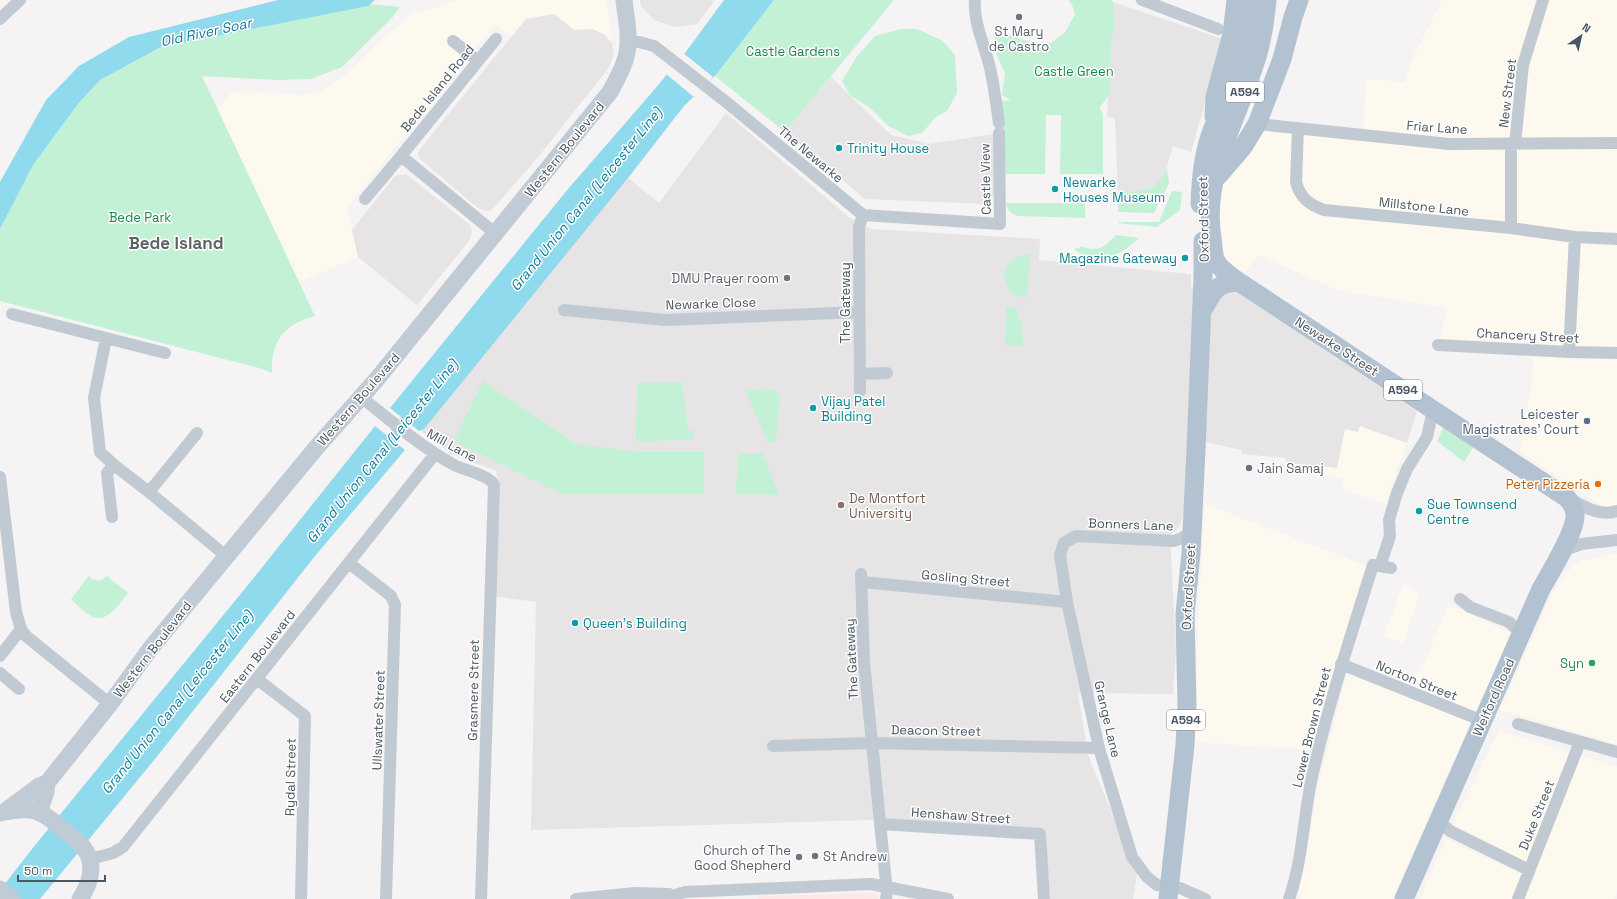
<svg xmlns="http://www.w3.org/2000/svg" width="1617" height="899" font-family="'Space Grotesk',sans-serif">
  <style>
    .commercial { fill: #fdf9ef }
    .education { fill: #e6e4e5 }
    .medical { fill: #fce8e6 }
    .green { fill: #c3f1d5 }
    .water { fill: #90daee }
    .pier { fill: #f5f3f3 }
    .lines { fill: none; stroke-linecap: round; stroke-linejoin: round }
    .canal { stroke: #90daee; stroke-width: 12 }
    .street { stroke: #c1cad2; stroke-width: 12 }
    .secondary { stroke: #c1cbd6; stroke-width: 17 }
    .primary { stroke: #b3c2d1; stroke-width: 19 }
    .worship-dot { fill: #6b7280; stroke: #fff; stroke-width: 1.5 }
    .culture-dot { fill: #0f9aa8; stroke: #fff; stroke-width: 1.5 }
    .service-dot { fill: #5c6f8a; stroke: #fff; stroke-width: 1.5 }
    .food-dot { fill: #e8710a; stroke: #fff; stroke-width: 1.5 }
    .education-dot { fill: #8d6e63; stroke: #fff; stroke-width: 1.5 }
    .leisure-dot { fill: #2e9e5b; stroke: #fff; stroke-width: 1.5 }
    .labels { text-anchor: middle; stroke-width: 3; stroke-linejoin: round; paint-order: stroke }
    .shield { fill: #fff; stroke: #808990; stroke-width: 1 }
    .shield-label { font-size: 12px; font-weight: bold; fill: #4a5661 }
    .worship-label { font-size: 13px; fill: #5b616d; stroke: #fff; text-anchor: end }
    .park-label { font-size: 13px; fill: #17864f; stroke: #fff }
    .street-label { font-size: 13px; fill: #4a5661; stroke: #fff }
    .culture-label { font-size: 13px; fill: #0d838f; stroke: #fff; text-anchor: start }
    .service-label { font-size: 13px; fill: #4e5e75; stroke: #fff; text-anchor: end }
    .food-label { font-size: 13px; fill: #c56008; stroke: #fff; text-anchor: end }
    .education-label { font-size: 13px; fill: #785e54; stroke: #fff; text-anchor: start }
    .leisure-label { font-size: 13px; fill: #27864d; stroke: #fff; text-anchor: end }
    .water-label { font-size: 14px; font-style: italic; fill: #0c7c9b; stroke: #fff }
    .district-label { font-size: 17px; font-weight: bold; fill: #5f6368; stroke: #fff }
  </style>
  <rect width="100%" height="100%" fill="#f5f3f3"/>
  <path class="commercial" d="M457,0H606L612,43L604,34L592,29L574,30L554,14L526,19L511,37L495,24L347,207L358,257L299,282L218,110L232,91L301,95L318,92L341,79L412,13L429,10Z
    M1442,0H1617V511L1612,513L1520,451L1532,383L1533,350L1438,345L1447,308L1337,290L1258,255L1239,282L1228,274L1210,206L1257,124L1363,131L1366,79L1405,82L1411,61Z
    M1360,426L1407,443L1385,504L1341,489L1344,479L1340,477L1285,472L1286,463L1337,468L1345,429Z
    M1205,504L1371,567L1311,750L1195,742L1198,624Z
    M1617,554V744L1500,710L1553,592L1566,574L1573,565L1583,560Z
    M1403,584L1420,592L1403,643L1384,636Z
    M1448,604L1511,633L1476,712L1413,684L1421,664L1424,665Z
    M1347,674L1471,721L1392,899H1302L1299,893L1318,786Z
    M1499,731L1570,752L1526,864L1450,830Z
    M1579,755L1617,767V891L1615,899H1524Z
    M1446,839L1522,874L1512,899H1420Z"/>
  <path class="education" d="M640,0H715L697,24L675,27L654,20L641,6Z
    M1113,2L1223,39L1191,152L1173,146L1163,179L1157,184L1143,190L1118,193L1115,118L1107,117L1111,43L1115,24Z
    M554,14L574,30L592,29L604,34L612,43L614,54L608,69L539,156L491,211H487L478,208L420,159L418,154L420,149L526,19Z
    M831,77L891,135L930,144L993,134L994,195L986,204L865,199L785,132Z
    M726,113L850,218L871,229L1040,239L1039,260L1191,274V287L1238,291L1319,343L1315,349L1318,346L1417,411L1407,443L1360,426L1358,432L1345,429L1337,468L1286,463V458L1242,454V450L1204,442L1180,526L1170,535L1176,649L1173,694L1078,693L1088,755L1137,874L1133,899H1050L1040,834L870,820L531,830L536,602L492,596L498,484L496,471L452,454L421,431L628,178L659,203Z
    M406,174L470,225L472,230L471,236L469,241L417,305L358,257L352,230L395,176Z"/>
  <path class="medical" d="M872,893L878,895V899H758V896Z"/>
  <path class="green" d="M774,0H894L785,132L715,76Z
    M1068,0H1111L1113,2L1115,24L1111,43L1110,94L1100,107L1103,116V174H1060L1061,115H1046L1045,174H1006L1001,101L1011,100L1002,95L1005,73L993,47L995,36L1008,35L1030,42L1051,43L1066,31L1075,14L1072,5Z
    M369,4L400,7L392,18L342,67L311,79L277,80L202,76L315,316C284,325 271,340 272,373L259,368L0,301V228L33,165L78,104L100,80L161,47Z
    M901,29H917L943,41L955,55L957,93L947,111L936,117L922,133L908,136L887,125L871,109L850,95L842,81L857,56L875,36Z
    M1167,168L1169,183L1154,213L1118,212V193C1141,190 1158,192 1167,168Z
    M1172,191L1182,192L1180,210L1157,227L1118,223V222H1159Z
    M1006,203H1085V218L1017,216C1011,213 1007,210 1006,203Z
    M1116,235L1139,238C1119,257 1098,268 1074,249C1086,245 1082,248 1092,249C1103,250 1109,242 1116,235Z
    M1030,253L1027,297L1013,296C1010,291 1006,285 1005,279C1001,264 1018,255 1030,253Z
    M1006,307L1016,308L1021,324L1024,346L1005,345Z
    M483,381L576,444L638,452H704V494H562L454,441Z
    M682,382L688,430L694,432L693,439L636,442L637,383Z
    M745,389L775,390L780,396L776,441L768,443Z
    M1449,416L1480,437L1464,462L1437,441Z
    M738,453H762L779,495L736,494Z
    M89,576L92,579L99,581L107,576L128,593C120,603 107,625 91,616C84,612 77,605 71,599Z"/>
  <path class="water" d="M278,0H375L368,6L161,47L100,80L78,104L33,165L0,229V182L46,100L79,66L129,37Z
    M724,0H774L715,76L684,106L628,178L424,429L419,431L390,408L568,189L648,97L685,53Z
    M375,426L405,450L315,556L159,754L40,899H0V890L40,839L248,585Z"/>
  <path class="pier" d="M682,52L713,77L695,98L665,73Z"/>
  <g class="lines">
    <path class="canal" d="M381,452L416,408"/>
    <path class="street" d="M975,0C973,21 984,44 989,64C994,83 996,103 999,123
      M1142,0L1218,29
      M0,19L20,0
      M453,41L478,61
      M629,42H639L654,46L725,101L863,215L1000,224L999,133
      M1257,124L1449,144L1617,143
      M1298,128L1296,182C1300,198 1310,205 1324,210L1511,228L1575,237L1617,239
      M1515,144L1523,65L1543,0
      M401,156L496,39
      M365,199L401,156L496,234
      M1511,228V144
      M564,310L665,320L860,312
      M12,314L165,353
      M106,338L94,398L100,452L114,465L107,473L112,517
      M1438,345L1569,352L1617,353
      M1569,352L1575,237
      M860,374L887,373
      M860,391L859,227L863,215
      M361,397C391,421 420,446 454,465C464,470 489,475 494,485L481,899
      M114,465L149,492L226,556
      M0,477L16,612L21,629L26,636L110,704
      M149,492L197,433
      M1570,499C1585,507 1600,517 1617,511
      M1191,532L1180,539L1173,541L1076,536L1064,543L1060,555L1067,602L1099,748L1132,857L1147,877L1157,885L1180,888L1205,899
      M1562,551L1581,544L1617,540
      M349,563L391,596L395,605L386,899
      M1380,566L1390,536L1389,520L1397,493L1407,469L1427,437L1433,410
      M861,574L864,663L887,892L886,899
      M862,582L1067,602
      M1460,599L1470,607L1509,622L1521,633
      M0,656L21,629
      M1341,664L1483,721
      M0,673L19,689
      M257,679L305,716L301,899
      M1518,724L1617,752
      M773,746L871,743L1099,748
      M1439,821L1450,831L1529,870
      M880,824L1040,834L1044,899
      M90,859L113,853L123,847L435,454
      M576,899L635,893L669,894L674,898L678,894L685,892L871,884L948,899
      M1289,899C1303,859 1303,818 1312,777C1328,705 1351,635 1373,565L1391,568
      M1518,899L1580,742"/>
    <path class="secondary" d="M4,812L39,786L47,783
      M39,812L46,792L47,783L110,704L150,649L316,448L377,379L610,92C616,81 623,69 626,57C631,39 626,18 624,0
      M0,813C9,811 21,809 31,810C43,812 53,821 62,829C69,835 78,840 83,847C97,863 90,884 80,899
      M0,889L12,899"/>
    <path class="primary" d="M1267,0C1265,21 1262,43 1255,63C1237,120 1202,176 1212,238C1213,245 1213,253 1215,259C1219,269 1231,276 1239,282L1567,498C1571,503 1575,507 1575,515C1576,531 1550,573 1541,589L1404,899
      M1214,117L1215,97L1232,34L1236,0
      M1218,176L1243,147L1257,124L1282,59L1293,17L1299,0
      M1200,204C1201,178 1203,153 1213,128C1219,112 1230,98 1236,81C1246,55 1249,27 1252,0
      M1202,311C1214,292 1214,283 1239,282
      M1168,899L1185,745L1187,706L1185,614L1191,553L1196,450L1203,277V241"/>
  </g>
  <g class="worship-dot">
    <circle cx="1019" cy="17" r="4"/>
    <circle cx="787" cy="278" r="4"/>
    <circle cx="1249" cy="468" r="4"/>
    <circle cx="815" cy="856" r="4"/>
    <circle cx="799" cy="857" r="4"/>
  </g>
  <g class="culture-dot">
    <circle cx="839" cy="148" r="4"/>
    <circle cx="1055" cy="189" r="4"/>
    <circle cx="1185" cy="258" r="4"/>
    <circle cx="813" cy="408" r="4"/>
    <circle cx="1419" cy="511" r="4"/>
    <circle cx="575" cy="623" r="4"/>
  </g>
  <circle class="service-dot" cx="1587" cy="421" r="4"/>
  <circle class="food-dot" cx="1598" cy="484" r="4"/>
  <circle class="education-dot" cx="841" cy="505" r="4"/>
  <circle class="leisure-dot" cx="1592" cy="663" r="4"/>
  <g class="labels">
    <g class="shield">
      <rect x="1226" y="82" width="38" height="20" rx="3"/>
      <rect x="1384" y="380" width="38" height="20" rx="3"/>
      <rect x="1167" y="710" width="38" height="20" rx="3"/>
    </g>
    <g class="shield-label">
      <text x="1245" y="96">A594</text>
      <text x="1403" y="394">A594</text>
      <text x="1186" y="724">A594</text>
    </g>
    <g class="worship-label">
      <text x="1019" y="36" text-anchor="middle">St Mary<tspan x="1019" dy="15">de Castro</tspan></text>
      <text x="779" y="283">DMU Prayer room</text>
      <text x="1257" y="473" text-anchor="start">Jain Samaj</text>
      <text x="791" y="855">Church of The<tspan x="791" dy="15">Good Shepherd</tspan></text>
      <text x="823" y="861" text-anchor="start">St Andrew</text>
    </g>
    <g class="park-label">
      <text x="793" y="56">Castle Gardens</text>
      <text x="1074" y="76">Castle Green</text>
      <text x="140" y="222">Bede Park</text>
    </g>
    <g class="street-label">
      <text transform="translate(437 88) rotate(-51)" y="5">Bede Island Road</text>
      <text transform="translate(1507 93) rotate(-83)" y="5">New Street</text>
      <text transform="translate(1437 127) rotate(4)" y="5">Friar Lane</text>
      <text transform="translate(564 149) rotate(-51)" y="5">Western Boulevard</text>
      <text transform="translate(811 154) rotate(40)" y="5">The Newarke</text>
      <text transform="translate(985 179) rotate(-91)" y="5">Castle View</text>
      <text transform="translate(1424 206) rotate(6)" y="5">Millstone Lane</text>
      <text transform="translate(1203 219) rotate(-91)" y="5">Oxford Street</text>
      <text transform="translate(711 303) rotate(-2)" y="5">Newarke Close</text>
      <text transform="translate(845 303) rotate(-90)" y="5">The Gateway</text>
      <text transform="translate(1528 335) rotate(3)" y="5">Chancery Street</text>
      <text transform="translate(1337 346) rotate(33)" y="5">Newarke Street</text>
      <text transform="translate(358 399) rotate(-49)" y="5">Western Boulevard</text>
      <text transform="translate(452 445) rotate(29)" y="5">Mill Lane</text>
      <text transform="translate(1131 524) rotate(2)" y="5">Bonners Lane</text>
      <text transform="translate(966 578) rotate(5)" y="5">Gosling Street</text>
      <text transform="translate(1188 587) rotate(-87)" y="5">Oxford Street</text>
      <text transform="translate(152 649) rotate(-52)" y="5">Western Boulevard</text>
      <text transform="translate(257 656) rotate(-52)" y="5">Eastern Boulevard</text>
      <text transform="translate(851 659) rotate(-93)" y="5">The Gateway</text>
      <text transform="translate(1417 680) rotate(22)" y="5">Norton Street</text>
      <text transform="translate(473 690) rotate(-89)" y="5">Grasmere Street</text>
      <text transform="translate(1493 697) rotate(-66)" y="5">Welford Road</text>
      <text transform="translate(1108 719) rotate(77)" y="5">Grange Lane</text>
      <text transform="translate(378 720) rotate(-88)" y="5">Ullswater Street</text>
      <text transform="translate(1311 727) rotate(-76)" y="5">Lower Brown Street</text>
      <text transform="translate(936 730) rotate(1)" y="5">Deacon Street</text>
      <text transform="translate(290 777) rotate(-89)" y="5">Rydal Street</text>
      <text transform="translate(961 815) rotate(4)" y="5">Henshaw Street</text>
      <text transform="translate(1536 815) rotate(-68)" y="5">Duke Street</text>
    </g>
    <g class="culture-label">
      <text x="847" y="153">Trinity House</text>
      <text x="1063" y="187">Newarke<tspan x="1063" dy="15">Houses Museum</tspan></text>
      <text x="1177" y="263" text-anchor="end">Magazine Gateway</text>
      <text x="821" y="406">Vijay Patel<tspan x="821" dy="15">Building</tspan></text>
      <text x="1427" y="509">Sue Townsend<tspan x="1427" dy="15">Centre</tspan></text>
      <text x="583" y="628">Queen's Building</text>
    </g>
    <g class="service-label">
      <text x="1579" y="419">Leicester<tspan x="1579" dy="15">Magistrates' Court</tspan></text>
    </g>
    <g class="food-label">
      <text x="1590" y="489">Peter Pizzeria</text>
    </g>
    <g class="education-label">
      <text x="849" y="503">De Montfort<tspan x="849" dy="15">University</tspan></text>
    </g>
    <g class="leisure-label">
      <text x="1584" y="668">Syn</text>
    </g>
    <g class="water-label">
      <text transform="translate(206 32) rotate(-12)" y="5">Old River Soar</text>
      <text transform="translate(586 199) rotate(-51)" y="5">Grand Union Canal (Leicester Line)</text>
      <text transform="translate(382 451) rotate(-51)" y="5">Grand Union Canal (Leicester Line)</text>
      <text transform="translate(177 702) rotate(-51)" y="5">Grand Union Canal (Leicester Line)</text>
    </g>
    <g class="district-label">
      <text x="176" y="249">Bede Island</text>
    </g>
  </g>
  <g transform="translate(1581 36) rotate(34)" stroke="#ffffff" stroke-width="3" paint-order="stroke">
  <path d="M0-3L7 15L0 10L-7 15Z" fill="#4a5661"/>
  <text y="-6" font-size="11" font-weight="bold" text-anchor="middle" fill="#4a5661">N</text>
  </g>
  <path d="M18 875v6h87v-6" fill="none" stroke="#4a5661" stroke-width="2"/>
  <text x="24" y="875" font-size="12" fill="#4a5661" stroke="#ffffff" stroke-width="3" paint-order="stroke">50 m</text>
</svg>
